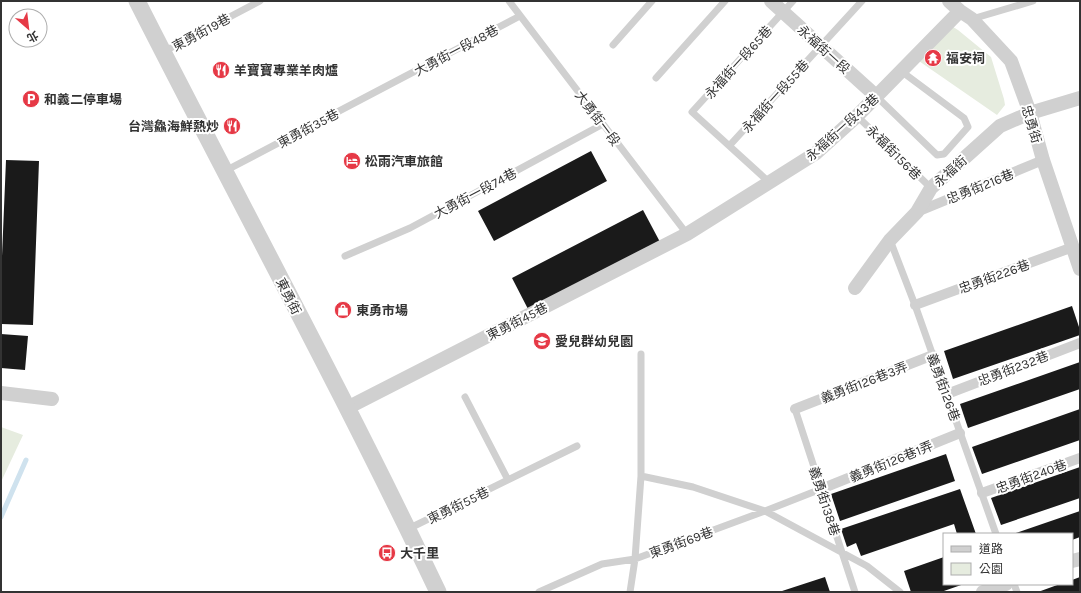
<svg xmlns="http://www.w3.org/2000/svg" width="1081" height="593" font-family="Karla,'Noto Sans TC',sans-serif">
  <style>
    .green { fill: #e6ecdf }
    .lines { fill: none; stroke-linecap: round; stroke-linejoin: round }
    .stream { stroke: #cfe2ee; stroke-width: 5 }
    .building { fill: #1a1a1a }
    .service { stroke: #d0d0d0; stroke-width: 7 }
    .pedestrian { stroke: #d0d0d0; stroke-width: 10 }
    .minor { stroke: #d0d0d0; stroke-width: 14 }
    .tertiary { stroke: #d0d0d0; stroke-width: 17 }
    .labels { text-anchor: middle; stroke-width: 4; stroke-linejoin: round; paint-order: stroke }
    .street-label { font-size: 13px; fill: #333; stroke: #fff }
    .poi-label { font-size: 13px; font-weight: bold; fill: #333; stroke: #fff; text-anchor: start }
  </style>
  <rect width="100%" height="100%" fill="#fff"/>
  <path class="green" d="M950,25L958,30L991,57L1004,99L1005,105L997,115L916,59Z
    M1,427L23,435L1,482Z"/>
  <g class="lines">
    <path class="stream" d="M1,517L26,460"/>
  </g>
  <path class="building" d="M591,151L607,181L494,241L478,211Z
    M6,160L39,161L33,325L1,324V280Z
    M643,210L660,242L528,309L512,278Z
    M1072,306L1080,330V335L953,379L944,351Z
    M1,334L28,336L25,370L1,368Z
    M1080,362V389L968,428L960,404Z
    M1080,409V440L982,474L972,447Z
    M946,454L955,481L840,521L831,494Z
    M1080,467V498L1001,525L991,498Z
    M960,489L976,534H957L954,524L861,556L856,543L847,547L841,529Z
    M1080,511V537L1072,540V534H1013Z
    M944,557V584H964L941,592H911L904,571Z
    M825,577L830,592H779Z
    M1080,577V592H1038L1060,584H1072V580Z"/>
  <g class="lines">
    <path class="service" d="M509,1L687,234
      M972,19L1033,1
      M613,45L652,1
      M163,52L260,1
      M656,78L725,1
      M876,96L937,155L944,154L968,127L964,118L901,71
      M857,116L931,188
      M730,145L862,1
      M225,171L520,16
      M770,183L692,112L793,1
      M890,240L915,305L996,534
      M345,256L410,228L603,124
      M465,397L508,480
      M795,409L855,592
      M641,476L693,487L765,511L867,566L900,592
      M408,529L577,446
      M1014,584L1017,592
      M539,592L602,564L635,559L765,511L821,489
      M630,592L635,559L641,476V354"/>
    <path class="pedestrian" d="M917,212L1043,160
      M915,305L1073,247
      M947,394L1080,343
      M795,409L933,355
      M821,489L960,433
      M982,493L1080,458"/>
    <path class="minor" d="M771,1L876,96
      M949,1L960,11L972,19L1011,61L1030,113L1043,160L1080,269
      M855,288L890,240L917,212L931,188L1000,126L1030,113L1080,98
      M1,393L52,399
      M347,408L687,234L816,153L857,116L960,11
      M1072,561L1080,559
      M983,592L1006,584"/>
    <path class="tertiary" d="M137,1C237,198 343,392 438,592"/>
  </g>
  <defs>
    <symbol id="temple-disc" viewBox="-11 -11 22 22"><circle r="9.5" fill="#e63946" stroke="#fff"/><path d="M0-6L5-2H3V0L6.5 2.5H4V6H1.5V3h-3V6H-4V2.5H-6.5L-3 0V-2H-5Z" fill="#fff"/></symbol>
    <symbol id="restaurant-disc" viewBox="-11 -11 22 22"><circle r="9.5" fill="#e63946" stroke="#fff"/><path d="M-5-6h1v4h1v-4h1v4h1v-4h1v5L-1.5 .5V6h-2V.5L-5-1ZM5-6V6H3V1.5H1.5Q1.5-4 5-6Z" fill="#fff"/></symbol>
    <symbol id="parking-disc" viewBox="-11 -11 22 22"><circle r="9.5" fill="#e63946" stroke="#fff"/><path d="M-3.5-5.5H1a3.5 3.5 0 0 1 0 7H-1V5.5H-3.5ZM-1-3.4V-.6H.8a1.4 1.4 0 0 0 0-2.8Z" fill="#fff"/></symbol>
    <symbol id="hotel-disc" viewBox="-11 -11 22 22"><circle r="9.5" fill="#e63946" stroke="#fff"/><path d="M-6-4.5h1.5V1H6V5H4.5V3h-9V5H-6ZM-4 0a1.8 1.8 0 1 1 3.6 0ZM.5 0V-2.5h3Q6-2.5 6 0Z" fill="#fff"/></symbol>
    <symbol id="shop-disc" viewBox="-11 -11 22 22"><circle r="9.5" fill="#e63946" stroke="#fff"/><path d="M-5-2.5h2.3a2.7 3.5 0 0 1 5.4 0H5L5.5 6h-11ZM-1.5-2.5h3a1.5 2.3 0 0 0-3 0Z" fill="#fff"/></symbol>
    <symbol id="school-disc" viewBox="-11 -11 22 22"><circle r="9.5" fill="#e63946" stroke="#fff"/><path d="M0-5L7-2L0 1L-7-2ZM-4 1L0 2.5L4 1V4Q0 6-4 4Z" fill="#fff"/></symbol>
    <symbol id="bus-disc" viewBox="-11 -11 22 22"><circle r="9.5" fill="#e63946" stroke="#fff"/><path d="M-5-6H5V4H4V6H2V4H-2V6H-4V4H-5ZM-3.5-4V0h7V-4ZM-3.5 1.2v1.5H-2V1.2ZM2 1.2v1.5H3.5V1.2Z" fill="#fff"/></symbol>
  </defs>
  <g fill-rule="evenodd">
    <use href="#temple-disc" x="923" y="48" width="20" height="20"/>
    <use href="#restaurant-disc" x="211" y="60" width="20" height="20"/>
    <use href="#parking-disc" x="21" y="89" width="20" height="20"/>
    <use href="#restaurant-disc" x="222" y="116" width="20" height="20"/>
    <use href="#hotel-disc" x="342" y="151" width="20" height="20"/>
    <use href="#shop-disc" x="333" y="300" width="20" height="20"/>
    <use href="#school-disc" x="532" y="331" width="20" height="20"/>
    <use href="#bus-disc" x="377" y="543" width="20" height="20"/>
  </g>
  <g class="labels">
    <g class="street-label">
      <text transform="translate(201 32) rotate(-28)" y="5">東勇街19巷</text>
      <text transform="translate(824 49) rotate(42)" y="5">永福街一段</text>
      <text transform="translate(456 50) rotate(-28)" y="5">大勇街一段48巷</text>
      <text transform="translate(738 62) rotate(-48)" y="5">永福街一段65巷</text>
      <text transform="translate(775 96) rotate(-48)" y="5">永福街一段55巷</text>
      <text transform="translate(598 118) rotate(53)" y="5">大勇街一段</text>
      <text transform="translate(1032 124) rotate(73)" y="5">忠勇街</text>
      <text transform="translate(842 127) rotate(-42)" y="5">永福街一段43巷</text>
      <text transform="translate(308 128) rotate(-28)" y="5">東勇街35巷</text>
      <text transform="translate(894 152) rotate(45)" y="5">永福街156巷</text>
      <text transform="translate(950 171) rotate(-42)" y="5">永福街</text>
      <text transform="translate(980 186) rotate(-22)" y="5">忠勇街216巷</text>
      <text transform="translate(475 193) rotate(-28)" y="5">大勇街一段74巷</text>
      <text transform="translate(994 276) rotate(-20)" y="5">忠勇街226巷</text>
      <text transform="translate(289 296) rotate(63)" y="5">東勇街</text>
      <text transform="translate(517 321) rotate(-27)" y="5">東勇街45巷</text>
      <text transform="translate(1013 368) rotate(-21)" y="5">忠勇街232巷</text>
      <text transform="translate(864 382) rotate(-21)" y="5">義勇街126巷3弄</text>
      <text transform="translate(944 387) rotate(70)" y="5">義勇街126巷</text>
      <text transform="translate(891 461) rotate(-22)" y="5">義勇街126巷1弄</text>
      <text transform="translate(1031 476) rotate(-20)" y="5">忠勇街240巷</text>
      <text transform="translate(825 501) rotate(72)" y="5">義勇街138巷</text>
      <text transform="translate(458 505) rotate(-26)" y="5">東勇街55巷</text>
      <text transform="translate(681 542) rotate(-20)" y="5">東勇街69巷</text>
    </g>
    <g class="poi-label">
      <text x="946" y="63">福安祠</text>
      <text x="234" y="75">羊寶寶專業羊肉爐</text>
      <text x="44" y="104">和義二停車場</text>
      <text x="219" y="131" text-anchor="end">台灣鱻海鮮熱炒</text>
      <text x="365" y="166">松雨汽車旅館</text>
      <text x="356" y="315">東勇市場</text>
      <text x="555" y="346">愛兒群幼兒園</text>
      <text x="400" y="558">大千里</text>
    </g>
  </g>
  <rect width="1081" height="593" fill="none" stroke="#333333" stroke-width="4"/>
  <rect x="943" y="533" width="130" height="52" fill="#ffffff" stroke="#adadad"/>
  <rect x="951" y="546" width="20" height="6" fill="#d0d0d0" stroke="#adadad"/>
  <text x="979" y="553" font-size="12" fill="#333333">道路</text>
  <rect x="951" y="563" width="20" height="12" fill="#e6ecdf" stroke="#adadad"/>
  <text x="979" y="573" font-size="12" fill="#333333">公園</text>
  <g transform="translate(28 28) rotate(152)"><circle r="19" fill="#ffffff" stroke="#adadad"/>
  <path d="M0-3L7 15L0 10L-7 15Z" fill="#e63946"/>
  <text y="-6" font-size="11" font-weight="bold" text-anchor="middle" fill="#333333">北</text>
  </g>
</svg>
